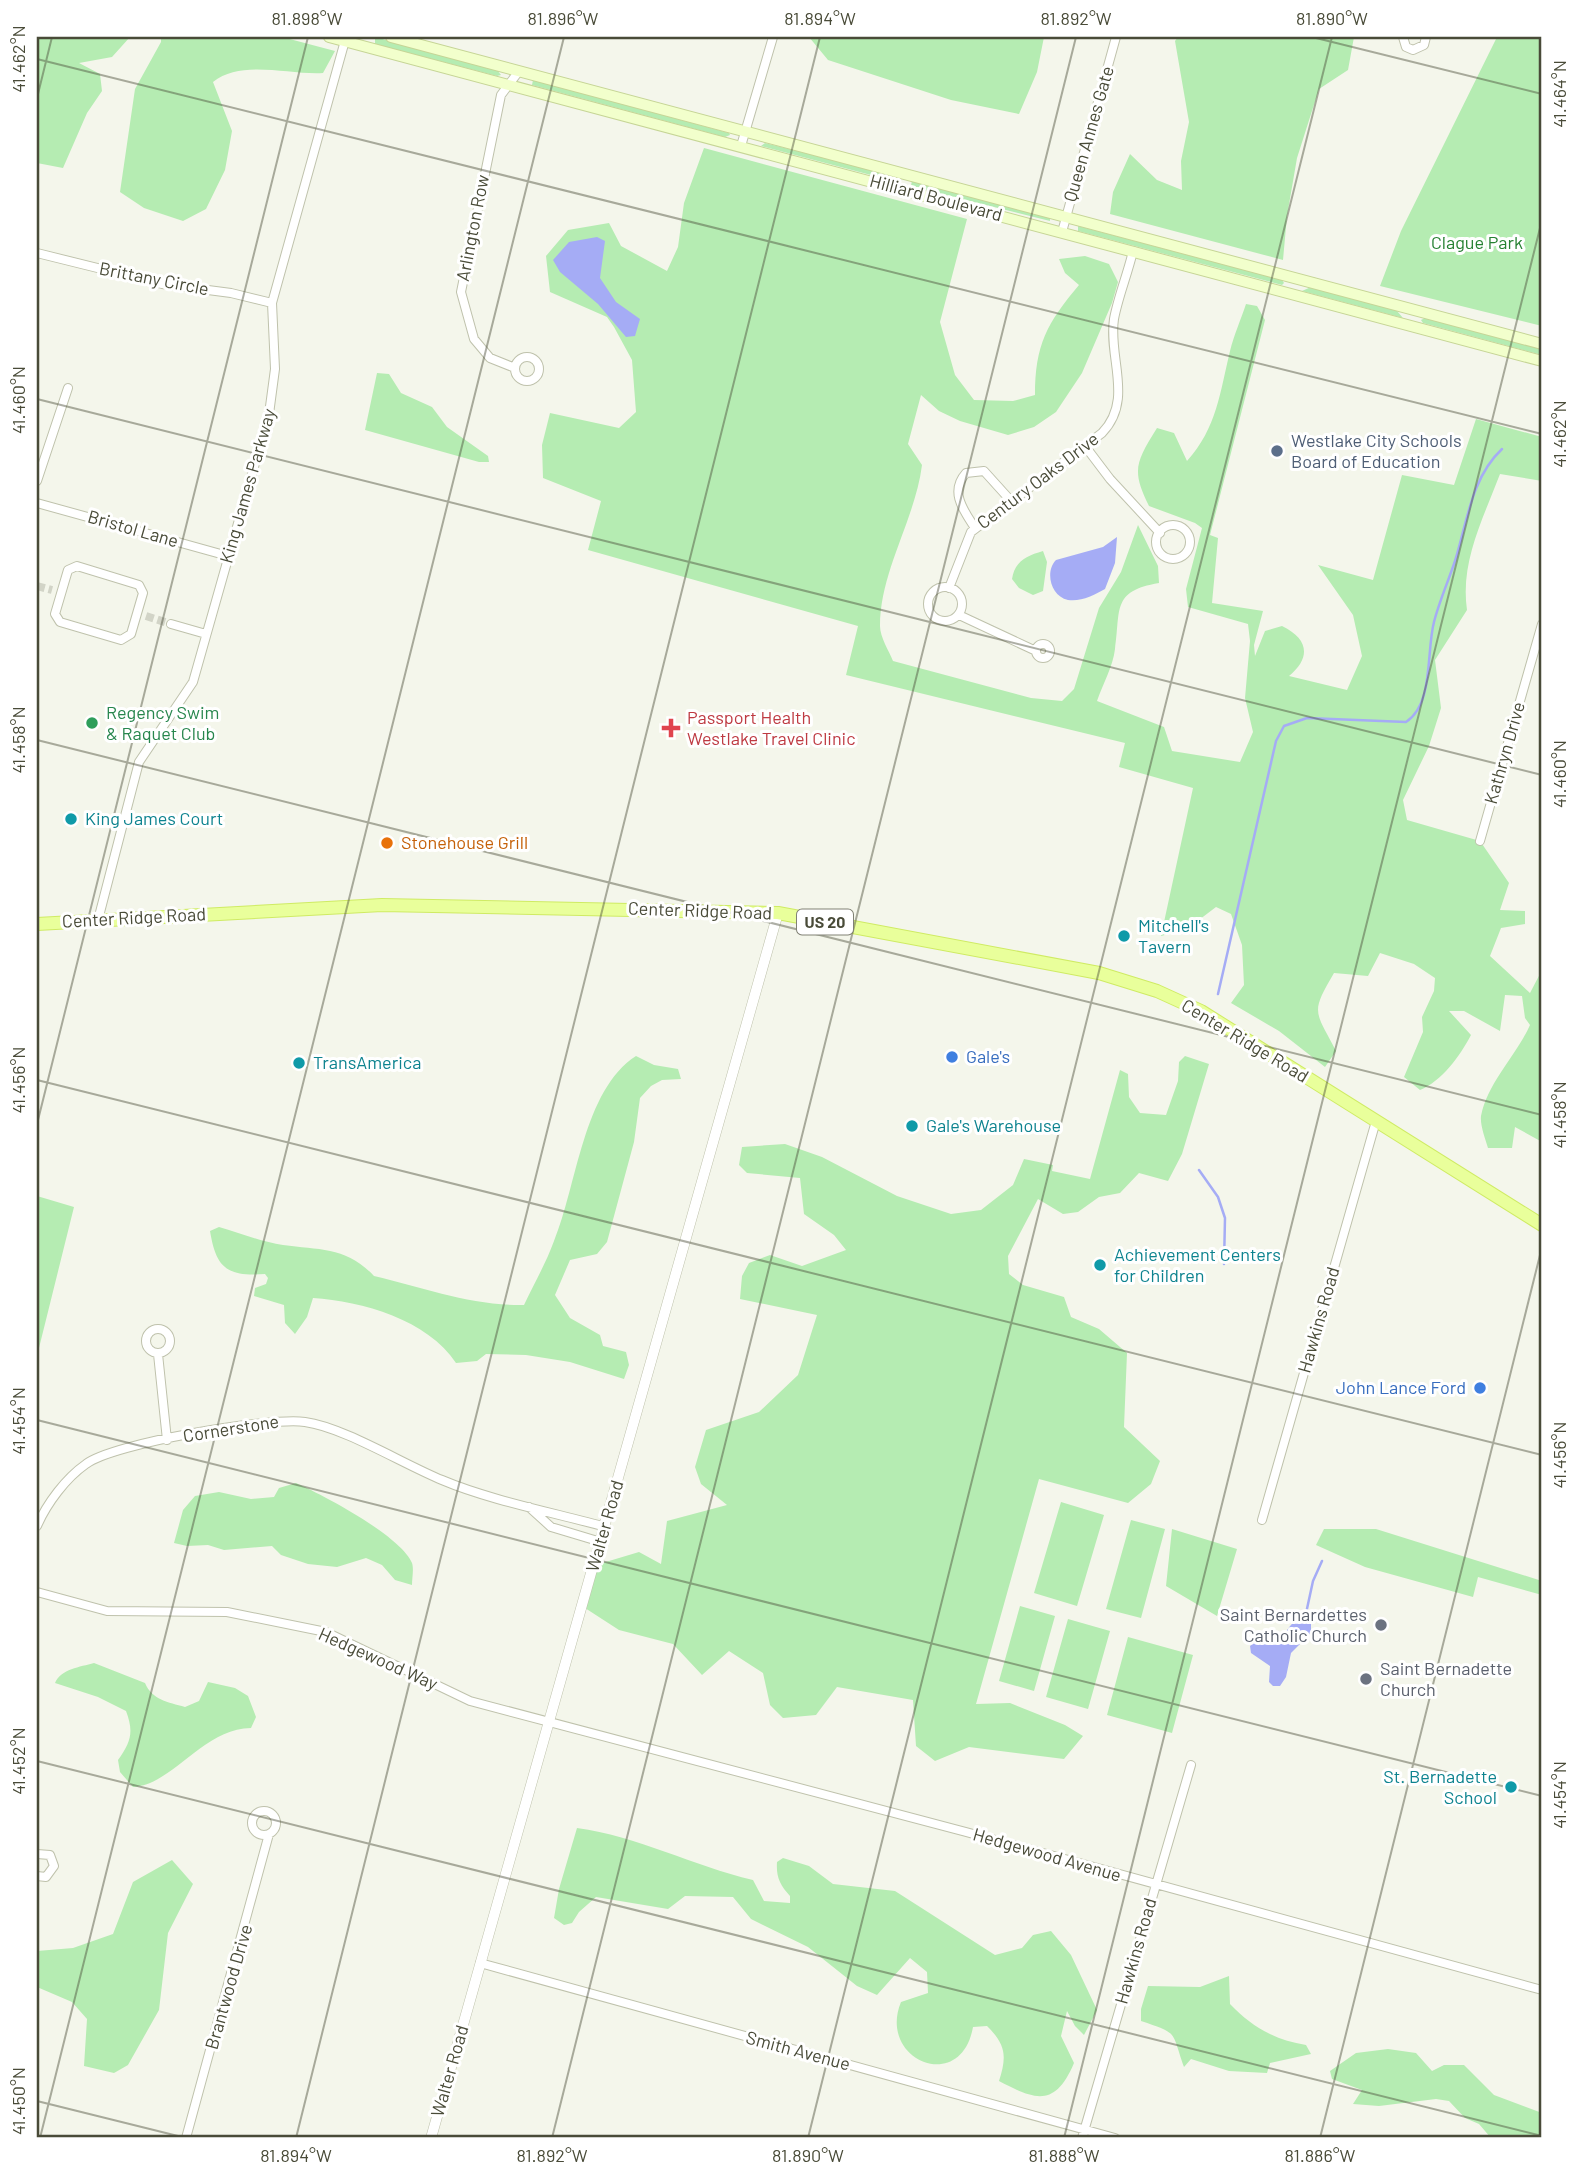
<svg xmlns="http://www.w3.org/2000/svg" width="1579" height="2175" font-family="Barlow,sans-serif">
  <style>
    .green { fill: #b5ecb2 }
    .water { fill: #a5acf5 }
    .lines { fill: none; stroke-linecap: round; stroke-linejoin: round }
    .stream { stroke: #a5acf5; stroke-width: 2.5 }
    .minor-tunnel { stroke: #d2d4c7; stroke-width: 8; stroke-dasharray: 8 4; stroke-linecap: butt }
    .minor-casing { stroke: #bfc2ac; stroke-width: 10 }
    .tertiary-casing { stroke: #bfc2ac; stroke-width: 11 }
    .secondary-casing { stroke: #c6d596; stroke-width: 12 }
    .primary-casing { stroke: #cfeb64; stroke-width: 14 }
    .minor { stroke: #fff; stroke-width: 8 }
    .tertiary { stroke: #fff; stroke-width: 10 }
    .secondary { stroke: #f2ffcc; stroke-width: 10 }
    .primary { stroke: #e9ff9b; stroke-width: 12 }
    .ticks { fill: none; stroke: #494b38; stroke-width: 2; stroke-opacity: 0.45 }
    .service-dot { fill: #5c6f8a; stroke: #fff; stroke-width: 2.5 }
    .leisure-dot { fill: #2e9e5b; stroke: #fff; stroke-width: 2.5 }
    .health-dot { fill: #e0444e; stroke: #fff; stroke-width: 2.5 }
    .culture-dot { fill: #0f9aa8; stroke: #fff; stroke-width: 2.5 }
    .food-dot { fill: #e8710a; stroke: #fff; stroke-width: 2.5 }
    .shop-dot { fill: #3f7fe0; stroke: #fff; stroke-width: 2.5 }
    .worship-dot { fill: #6b7280; stroke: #fff; stroke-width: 2.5 }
    .labels { text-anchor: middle; stroke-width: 6; stroke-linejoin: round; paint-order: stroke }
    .shield { fill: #fff; stroke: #808174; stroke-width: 2 }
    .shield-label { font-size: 16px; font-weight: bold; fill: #494b38 }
    .street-label { font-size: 18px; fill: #494b38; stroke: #fff }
    .park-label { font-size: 18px; fill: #268132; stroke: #fff }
    .service-label { font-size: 18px; fill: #4e5e75; stroke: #fff; text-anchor: start }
    .leisure-label { font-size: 18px; fill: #27864d; stroke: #fff; text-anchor: start }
    .health-label { font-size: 18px; fill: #be3a42; stroke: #fff; text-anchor: start }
    .culture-label { font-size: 18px; fill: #0d838f; stroke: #fff; text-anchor: start }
    .food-label { font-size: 18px; fill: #c56008; stroke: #fff; text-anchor: start }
    .shop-label { font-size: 18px; fill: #366cbe; stroke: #fff; text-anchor: start }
    .worship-label { font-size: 18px; fill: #5b616d; stroke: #fff; text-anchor: end }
    .neatline { fill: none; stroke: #494b38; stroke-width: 2.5 }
    .ticks-label { font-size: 18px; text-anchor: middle; fill: #494b38 }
  </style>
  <rect width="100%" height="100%" fill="#f4f6eb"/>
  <path class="green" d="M37,37H130L112,57L79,63L100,74L102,91L87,113L63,168L37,163Z
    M161,37H282L335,51L323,73C288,75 241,59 213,82L232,131L225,170L206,209L183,221L144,208L120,192L135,89L161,42Z
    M375,37L497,70L501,75L497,76L375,44Z
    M809,37H1044L1037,72L1019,114L951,100L828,60Z
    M1178,37H1354L1348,70L1319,89L1297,158L1287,216L1283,260L1110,214L1113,192L1130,154L1157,180L1182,190L1181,161L1189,122L1175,41Z
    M1497,37H1542V326L1380,286L1401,231Z
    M533,80L729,133L730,135L725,137L532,85Z
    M765,143L877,171L886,179L761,146Z
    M704,148L967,219L940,322L955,375L974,400L1013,401L1035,395C1035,345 1047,323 1079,285L1065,273L1059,259L1085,256L1109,264L1118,282L1112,303L1082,373L1056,412L1034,427L1008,435L960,421L939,411L921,395L908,444L922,465C915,520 880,571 880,626C880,637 889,651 893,661L1031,698L1062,701L1074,689L1099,608L1121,572L1138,525L1158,566L1159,583C1111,591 1121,610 1115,649C1113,666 1103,684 1097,701L1164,727L1172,751L1240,762L1253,732L1245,698L1250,641L1248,624L1188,607L1186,589L1202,528L1195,523L1149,506C1131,470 1136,462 1157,428L1174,433L1187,461C1217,428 1220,392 1230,351C1234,335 1241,319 1246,304L1257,306L1265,320L1210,535L1218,538L1212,603L1263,611L1254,645L1255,656L1265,631L1282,626C1309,639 1311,658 1289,676L1347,690L1362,656L1353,615L1318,565L1373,580L1402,475L1454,485L1476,419L1542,437V481L1500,474C1483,519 1460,562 1467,610L1435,660L1441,708L1429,746L1403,800L1407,820L1480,841L1509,883L1500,910L1525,911V924L1501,928L1490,956L1530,993L1542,970V1142L1515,1127L1512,1148H1488C1485,1138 1480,1125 1481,1116C1488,1082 1516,1056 1530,1025L1525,1018L1522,996L1505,995L1500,1031L1464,1011H1449L1471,1035C1460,1056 1442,1081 1420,1090L1404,1077L1423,1032L1422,1017L1434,991L1435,978L1414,964L1380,953L1368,976L1334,973C1310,1014 1315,1010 1336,1051L1325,1067L1279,1031L1231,1003L1244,985L1242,945L1231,914L1216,907L1187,929L1161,936L1193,788L1119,767L1125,743L846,675L858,626L588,550L601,501L543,478L542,445L550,413L619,428L636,412L632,360L614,327L607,317L550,292L546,256L568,230L609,223L621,246L667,271L678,247L684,203Z
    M912,180L1050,218V221L911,186Z
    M1078,226L1282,280L1284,283L1282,285L1078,231Z
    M1311,287L1397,311L1403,318L1302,291Z
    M1425,318L1542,349V355L1423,323L1421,320Z
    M377,373L389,374L401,393L432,407L447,427L488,456L489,462H479L365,430Z
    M1043,551L1047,562L1043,591L1033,595L1019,588L1012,579C1015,561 1026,556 1043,551Z
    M636,1056L654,1065L678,1069L681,1079L662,1080L651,1086L640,1098L634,1142L607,1242L597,1254L570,1260L555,1295L570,1318L600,1335L603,1346L626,1352L629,1365L624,1379L570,1362L526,1355L486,1354L477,1361L456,1363C428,1320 362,1301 313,1298L307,1317L295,1334L285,1323L284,1305L254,1296L255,1288L266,1284L268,1278L265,1274C226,1277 216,1267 210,1231L219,1227C240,1233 262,1242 283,1245C320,1250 347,1247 374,1276C424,1288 473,1306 524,1305C534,1284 546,1263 554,1241C577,1186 583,1090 636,1056Z
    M1185,1056L1209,1064L1182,1154L1168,1181L1139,1173L1120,1193L1099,1197L1078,1212L1063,1214L1038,1199L1008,1256L1009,1274L1023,1285L1064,1297L1071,1317L1099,1329L1127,1353L1124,1427L1160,1461L1151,1484L1128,1503L1039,1479L976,1704L1010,1703L1065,1725L1083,1736L1064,1759L969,1747L935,1761L916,1746L913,1700L837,1687L816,1715L783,1718L770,1705L763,1673L729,1651L702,1675L673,1644L619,1630L585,1608L599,1564L639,1552L661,1564L667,1521L727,1505L701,1484L695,1467L706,1430L759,1412L798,1375L817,1315L740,1299L742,1276L749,1263L770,1255L802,1266L846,1250L834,1235L804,1214L800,1178L747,1173L739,1165L742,1147L785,1144L822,1157L897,1196L951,1214L981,1210L1013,1185L1024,1159L1053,1165L1052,1171L1090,1179L1120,1070L1128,1074L1129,1097L1140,1113L1166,1115L1178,1081L1179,1062Z
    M37,1196L74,1207L37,1356Z
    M296,1483C323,1495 401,1536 412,1563C414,1569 412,1578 412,1585L395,1580L382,1565L366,1558L337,1567L308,1564L281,1555L272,1546L224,1550L208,1545L187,1546L174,1543L183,1510L195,1496L219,1492L251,1499L274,1497L279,1488Z
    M1061,1502L1104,1515L1077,1606L1034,1593Z
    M1131,1520L1165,1529L1141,1618L1106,1609Z
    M1172,1529L1237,1549L1217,1616L1166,1586Z
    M1324,1529H1376L1542,1581V1595L1478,1577L1473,1597L1365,1567L1316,1545Z
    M1020,1606L1055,1616L1034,1691L999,1681Z
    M1068,1619L1110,1631L1088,1709L1046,1697Z
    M1128,1637L1193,1655L1172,1733L1107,1715Z
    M94,1663L145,1683C152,1700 168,1702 185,1707L199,1701L208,1682L235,1688L248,1696L256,1717L251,1728C202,1729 173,1785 133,1787L120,1772L118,1760C131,1742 134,1732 126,1711L98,1697L55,1683C61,1669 80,1667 94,1663Z
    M577,1828C637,1836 693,1866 753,1880L764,1901L790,1903V1896C780,1885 776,1877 777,1862L783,1858L809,1866L833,1884L895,1891L995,1955L1022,1948L1033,1935L1051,1931L1071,1955L1097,2010L1084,2035L1075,2026L1067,2011L1061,2036L1074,2063C1055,2108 1035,2100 999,2081C1007,2056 1006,2045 987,2026L973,2027C961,2095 877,2060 901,2002L928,1993L927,1972L910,1958L877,1995L857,1986L808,1947L751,1919L733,1897L685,1896L668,1909L596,1897L579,1912L572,1923L564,1925L554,1918L559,1889Z
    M172,1860L193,1884L168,1933L159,2010L128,2065L114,2073L84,2066L87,2019L72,2002L37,1987V1951L73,1948L113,1934L133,1882Z
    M1229,1976L1230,2004C1252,2027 1275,2040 1306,2045L1311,2054L1270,2063L1267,2073L1229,2071L1191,2059L1184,2067C1171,2030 1179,2034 1141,2021V2009L1148,1986L1200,1987Z
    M1388,2049L1416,2053L1432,2071L1444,2065H1464L1494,2095L1542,2113V2138H1491L1479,2124L1465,2118L1449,2101L1436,2099L1379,2106L1353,2104L1362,2090L1332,2079L1330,2071L1356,2053Z"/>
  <path class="water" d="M597,237L605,241L600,278L616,302L640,319L635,336L626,337L598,304L560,272L553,260L569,242Z
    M1117,537L1115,563L1105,589C1094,595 1081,602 1068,600C1050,596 1045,571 1056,560L1103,547Z
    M1305,1618L1311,1624V1633L1291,1653L1286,1677L1280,1686H1273L1269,1682L1270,1666L1251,1653L1250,1646L1255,1642C1293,1649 1279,1622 1305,1618Z"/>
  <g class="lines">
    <path class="stream" d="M1218,994L1276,741L1284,726L1307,718L1406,722C1434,704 1426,652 1434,622C1439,602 1448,582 1455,561C1467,523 1471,478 1502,449
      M1199,1170L1218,1197L1225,1218L1224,1264
      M1305,1618L1313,1581L1322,1561"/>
    <path class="minor-tunnel" d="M37,586L52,590
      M146,616L171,624"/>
    <defs>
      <path id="minor" d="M1403,37L1406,47L1413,50L1424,45L1426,37
        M741,146L773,37
        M1062,232L1116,37
        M37,253L162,284L231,293L272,303
        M515 369a12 12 0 1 1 24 0a12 12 0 1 1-24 0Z
        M515,368L490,358L474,339L461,292L501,95L519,71
        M1085,446L1110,479L1160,533
        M37,481L68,388
        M37,503L228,556
        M1156 542a17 17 0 1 1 34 0a17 17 0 1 1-34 0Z
        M975,528C964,511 949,492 966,473L984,471L1012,502
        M77,566L139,585L143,593L131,634L121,640L60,622L55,614L68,570Z
        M928 604a17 17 0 1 1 34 0a17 17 0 1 1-34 0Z
        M949,588L971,532L1102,433C1134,400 1108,358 1114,319C1118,297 1128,273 1133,251
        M959,615L1036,651
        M171,624L206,634
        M1036 651a7 7 0 1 1 14 0a7 7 0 1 1-14 0Z
        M1480,841L1542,624
        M98,920L139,762L193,682L269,414L275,369L272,303L346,37
        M146 1341a12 12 0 1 1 24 0a12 12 0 1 1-24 0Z
        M158,1354L167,1440
        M529,1507L551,1527L601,1542
        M1262,1520L1376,1121
        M37,1526C47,1503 66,1478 86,1464C114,1443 269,1417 305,1422C343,1427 403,1464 442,1480C489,1500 555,1513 606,1527
        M37,1592L107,1611L227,1612L326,1632L470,1701L966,1832L1542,1990
        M252 1823a12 12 0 1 1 24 0a12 12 0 1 1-24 0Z
        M37,1854L50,1855L54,1866L46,1877L37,1876
        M480,1963L1115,2138
        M186,2138L269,1834
        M1082,2138L1191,1765"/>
      <path id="tertiary" d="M431,2138L778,913"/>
      <path id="secondary" d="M329,37L1542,361
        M391,37L1542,344"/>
      <path id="primary" d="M37,924L382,905L778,913L1099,973L1157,991L1201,1011L1542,1225"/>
    </defs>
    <use href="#minor" class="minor-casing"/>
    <use href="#tertiary" class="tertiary-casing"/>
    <use href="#secondary" class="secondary-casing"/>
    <use href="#primary" class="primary-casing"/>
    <use href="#minor" class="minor"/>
    <use href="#tertiary" class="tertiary"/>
    <use href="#secondary" class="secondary"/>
    <use href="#primary" class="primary"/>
  </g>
  <path class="ticks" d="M1312,37L1542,94M37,59L1542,434M37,98L52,37M37,399L1542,775M37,740L1542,1115M37,1080L1542,1455M37,1124L308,37M37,1420L1542,1796M37,1761L1542,2136M37,2101L186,2138M40,2138L564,37M296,2138L820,37M552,2138L1076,37M808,2138L1332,37M1064,2138L1542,220M1320,2138L1542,1247"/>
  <circle class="service-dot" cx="1277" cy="451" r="7"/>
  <circle class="leisure-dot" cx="92" cy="723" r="7"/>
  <path class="health-dot" d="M667.5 717.5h7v7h7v7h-7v7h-7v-7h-7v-7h7z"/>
  <g class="culture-dot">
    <circle cx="71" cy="819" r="7"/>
    <circle cx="1124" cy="936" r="7"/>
    <circle cx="299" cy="1063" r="7"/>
    <circle cx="912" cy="1126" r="7"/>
    <circle cx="1100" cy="1265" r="7"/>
    <circle cx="1511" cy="1787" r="7"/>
  </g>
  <circle class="food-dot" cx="387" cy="843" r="7"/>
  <g class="shop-dot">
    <circle cx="952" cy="1057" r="7"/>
    <circle cx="1480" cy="1388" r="7"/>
  </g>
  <g class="worship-dot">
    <circle cx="1381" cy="1625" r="7"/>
    <circle cx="1366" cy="1679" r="7"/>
  </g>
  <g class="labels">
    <rect class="shield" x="797" y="909.5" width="56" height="25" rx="5"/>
    <g class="shield-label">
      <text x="825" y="928">US 20</text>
    </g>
    <g class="street-label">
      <text transform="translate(1089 134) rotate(-74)" y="6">Queen Annes Gate</text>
      <text transform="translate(936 198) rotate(15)" y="6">Hilliard Boulevard</text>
      <text transform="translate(473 228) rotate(-79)" y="6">Arlington Row</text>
      <text transform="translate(154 279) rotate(11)" y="6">Brittany Circle</text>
      <text transform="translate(1038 481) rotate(-37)" y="6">Century Oaks Drive</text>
      <text transform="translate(248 486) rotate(-74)" y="6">King James Parkway</text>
      <text transform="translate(133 529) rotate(16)" y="6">Bristol Lane</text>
      <text transform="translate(1505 753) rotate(-74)" y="6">Kathryn Drive</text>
      <text transform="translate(700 911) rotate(2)" y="6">Center Ridge Road</text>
      <text transform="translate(134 918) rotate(-3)" y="6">Center Ridge Road</text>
      <text transform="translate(1245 1041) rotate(31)" y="6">Center Ridge Road</text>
      <text transform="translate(1319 1320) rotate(-74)" y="6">Hawkins Road</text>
      <text transform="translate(231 1429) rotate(-9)" y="6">Cornerstone</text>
      <text transform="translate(605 1526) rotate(-74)" y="6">Walter Road</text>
      <text transform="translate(378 1659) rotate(24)" y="6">Hedgewood Way</text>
      <text transform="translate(1047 1855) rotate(16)" y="6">Hedgewood Avenue</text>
      <text transform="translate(1136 1951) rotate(-74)" y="6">Hawkins Road</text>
      <text transform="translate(229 1987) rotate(-74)" y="6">Brantwood Drive</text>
      <text transform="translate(798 2051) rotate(15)" y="6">Smith Avenue</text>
      <text transform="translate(450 2071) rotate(-74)" y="6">Walter Road</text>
    </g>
    <g class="park-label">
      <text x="1477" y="249">Clague Park</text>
    </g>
    <g class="service-label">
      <text x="1291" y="447">Westlake City Schools<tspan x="1291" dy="21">Board of Education</tspan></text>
    </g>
    <g class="leisure-label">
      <text x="106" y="719">Regency Swim<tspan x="106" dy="21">&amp; Raquet Club</tspan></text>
    </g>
    <g class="health-label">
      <text x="687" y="724">Passport Health<tspan x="687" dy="21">Westlake Travel Clinic</tspan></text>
    </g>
    <g class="culture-label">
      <text x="85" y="825">King James Court</text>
      <text x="1138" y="932">Mitchell's<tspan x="1138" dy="21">Tavern</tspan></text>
      <text x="313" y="1069">TransAmerica</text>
      <text x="926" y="1132">Gale's Warehouse</text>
      <text x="1114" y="1261">Achievement Centers<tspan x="1114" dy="21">for Children</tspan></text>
      <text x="1497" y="1783" text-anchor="end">St. Bernadette<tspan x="1497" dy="21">School</tspan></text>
    </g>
    <g class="food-label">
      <text x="401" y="849">Stonehouse Grill</text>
    </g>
    <g class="shop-label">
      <text x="966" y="1063">Gale's</text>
      <text x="1466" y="1394" text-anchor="end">John Lance Ford</text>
    </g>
    <g class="worship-label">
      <text x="1367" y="1621">Saint Bernardettes<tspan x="1367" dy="21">Catholic Church</tspan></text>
      <text x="1380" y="1675" text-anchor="start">Saint Bernadette<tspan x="1380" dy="21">Church</tspan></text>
    </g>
  </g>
  <rect width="1579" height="2175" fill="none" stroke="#ffffff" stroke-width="77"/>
  <rect x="38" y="38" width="1502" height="2098" class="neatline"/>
  <g class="ticks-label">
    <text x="307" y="25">81.898°W</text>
    <text x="563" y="25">81.896°W</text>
    <text x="820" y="25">81.894°W</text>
    <text x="1076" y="25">81.892°W</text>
    <text x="1332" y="25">81.890°W</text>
    <text transform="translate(19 59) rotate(-90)" y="6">41.462°N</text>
    <text transform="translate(1560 94) rotate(-90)" y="6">41.464°N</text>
    <text transform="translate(19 400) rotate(-90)" y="6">41.460°N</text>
    <text transform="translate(1560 434) rotate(-90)" y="6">41.462°N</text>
    <text transform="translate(19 740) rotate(-90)" y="6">41.458°N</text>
    <text transform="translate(1560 774) rotate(-90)" y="6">41.460°N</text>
    <text transform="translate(19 1080) rotate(-90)" y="6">41.456°N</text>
    <text transform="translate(1560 1115) rotate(-90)" y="6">41.458°N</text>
    <text transform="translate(19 1421) rotate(-90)" y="6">41.454°N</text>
    <text transform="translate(1560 1455) rotate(-90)" y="6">41.456°N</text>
    <text transform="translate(19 1761) rotate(-90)" y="6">41.452°N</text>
    <text transform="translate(1560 1795) rotate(-90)" y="6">41.454°N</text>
    <text transform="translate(19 2101) rotate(-90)" y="6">41.450°N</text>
    <text x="296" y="2162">81.894°W</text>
    <text x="552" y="2162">81.892°W</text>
    <text x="808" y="2162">81.890°W</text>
    <text x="1064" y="2162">81.888°W</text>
    <text x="1320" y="2162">81.886°W</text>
  </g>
</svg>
